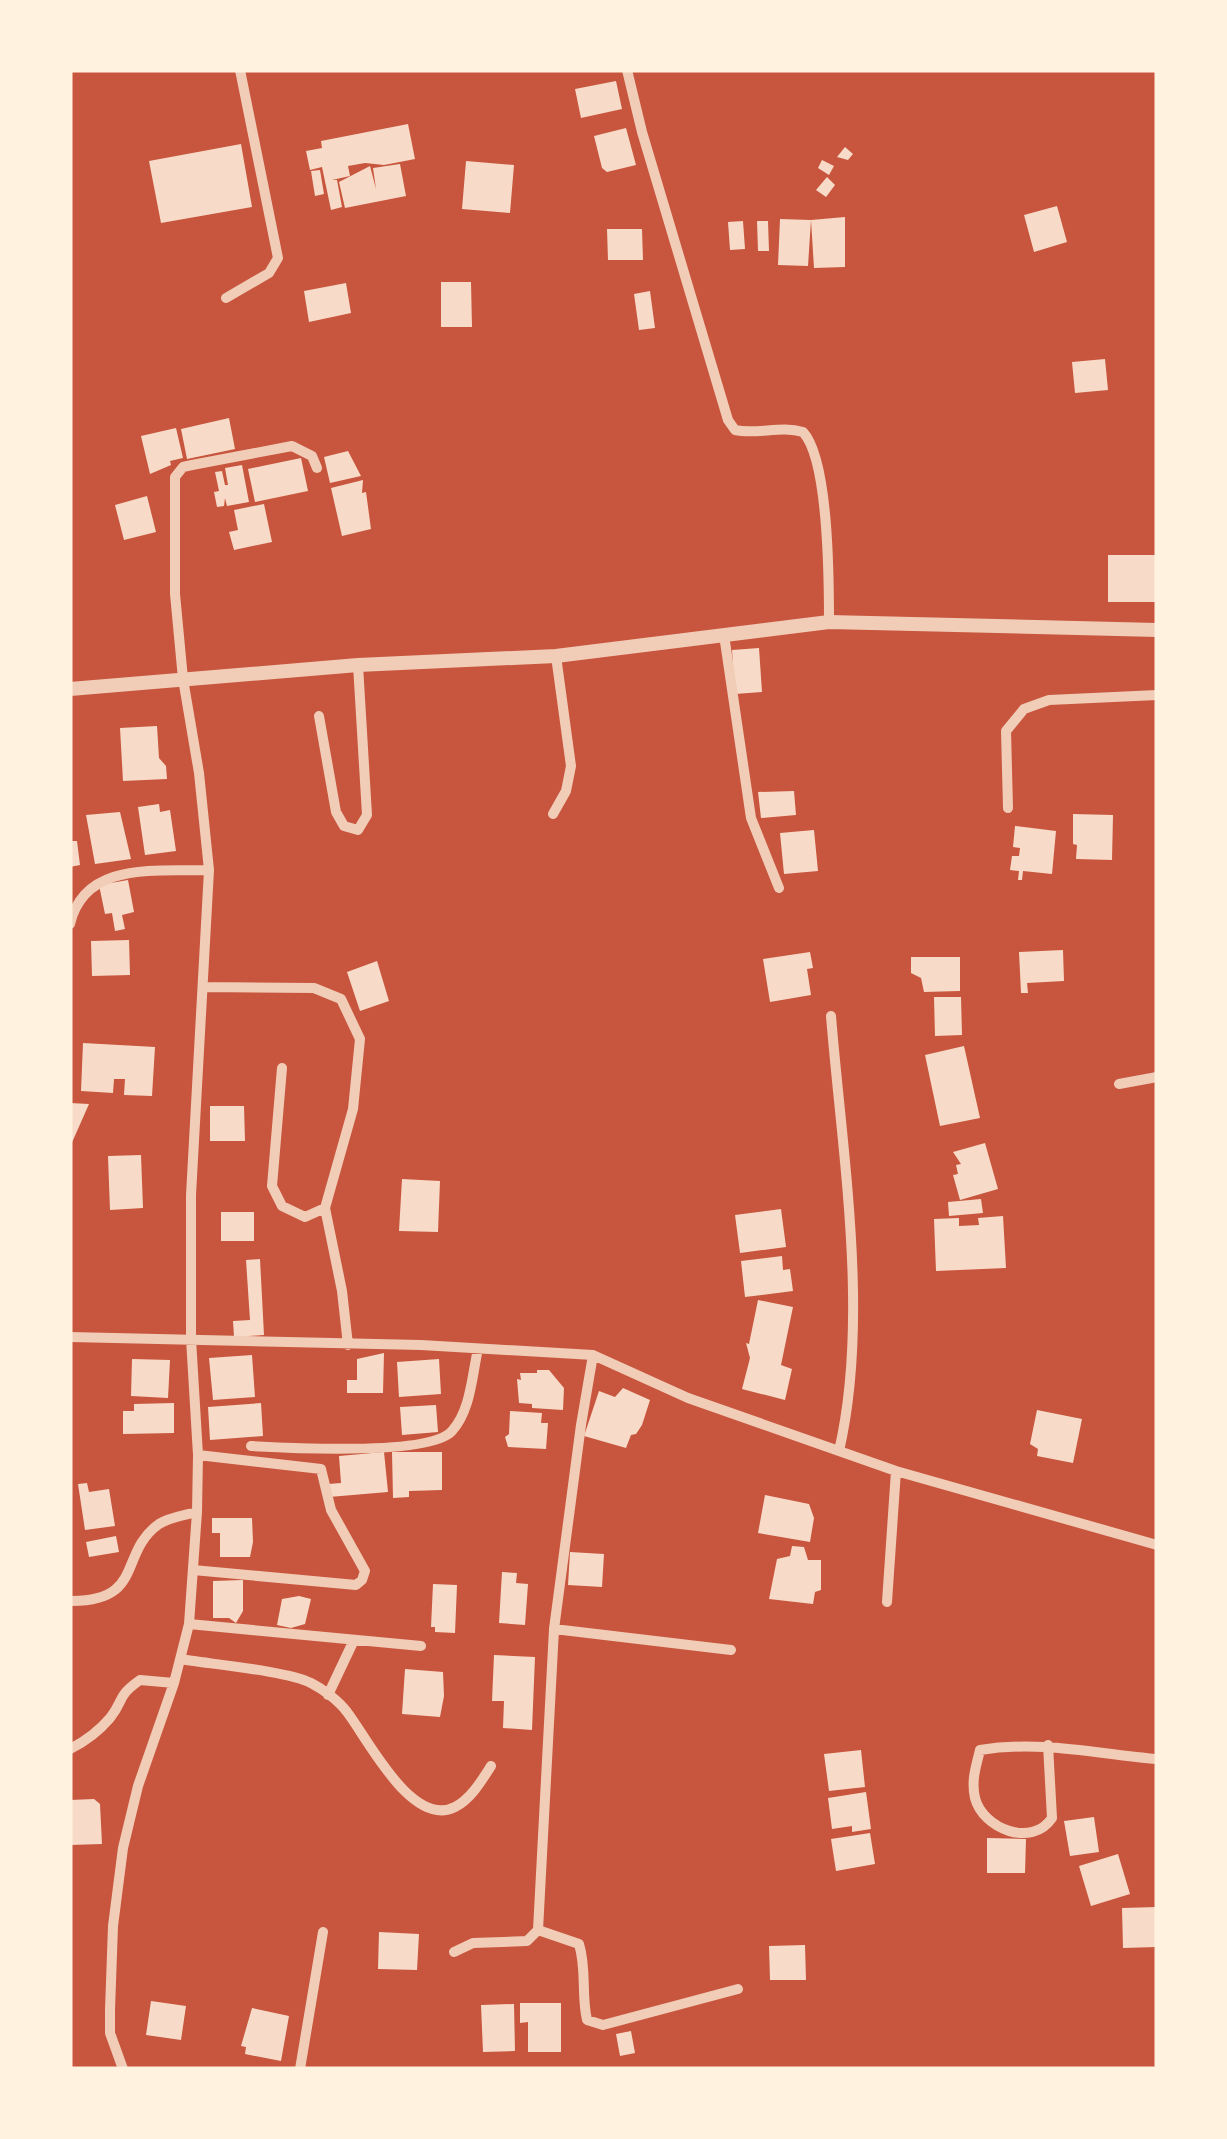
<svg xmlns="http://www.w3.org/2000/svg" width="1227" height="2139" font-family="Inter,sans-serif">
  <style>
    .building { fill: #f7dbc8 }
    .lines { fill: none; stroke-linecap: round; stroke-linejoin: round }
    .minor { stroke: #f1ccb7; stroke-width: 10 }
    .tertiary { stroke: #f1ccb7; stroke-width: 14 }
  </style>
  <rect width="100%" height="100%" fill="#c8553d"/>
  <path class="building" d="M616,81L622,109L581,118L575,89Z
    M408,124L415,159L384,165L365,163L348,166L350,176L332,180H337L342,207L331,210L322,167L310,170L306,151L322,148L321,141Z
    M626,128L636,165L607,172L602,168L594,136Z
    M241,144L252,207L161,223L149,161Z
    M845,147L853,154L848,160L837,157Z
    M822,160L834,166L829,175L818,168Z
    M466,161L514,165L510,213L462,209Z
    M400,164L406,196L345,208L339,182L370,166L376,189L373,168Z
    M320,170L324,194L315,196L311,171Z
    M827,177L835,185L826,197L816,190Z
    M1057,206L1067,242L1034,252L1024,215Z
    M845,217V267L814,268L811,220Z
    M780,219L811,220L808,266L778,265Z
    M743,221L745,249L730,250L728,222Z
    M757,221H768L769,251H758Z
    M607,229H642L643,260H608Z
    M441,282H471L472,327H441Z
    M346,283L351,313L309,322L304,291Z
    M650,291L655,328L639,330L634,294Z
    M1105,359L1108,390L1075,393L1072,362Z
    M229,418L235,449L187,459L181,429Z
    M176,428L183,458L170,461L171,465L150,474L141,436Z
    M348,451L361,476L330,483L324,457Z
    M301,458L308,491L255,502L248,469Z
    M242,465L249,502L227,506L225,498L224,506L217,507L214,492L219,491L215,472L222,471L225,485H228L225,468Z
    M363,480L362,493L366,492L371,529L342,536L331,488Z
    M147,496L156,532L124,540L115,505Z
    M264,504L272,542L234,550L229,532L238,530L234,510Z
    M1108,555H1157V602H1108Z
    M759,648L762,692L735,694L732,650Z
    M157,726L159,758L166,766L167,779L123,781L120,728Z
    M794,791L796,815L761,818L758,792Z
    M159,804L160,812L170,810L176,851L145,855L138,807Z
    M120,812L131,859L95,864L86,815Z
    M1073,814L1113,815L1112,860L1076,859L1077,845L1073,844Z
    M1015,826L1056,831L1052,874L1023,871L1022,880H1018L1019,871L1010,870L1012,856H1019L1020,848L1013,847Z
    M814,830L818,871L784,874L780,833Z
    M70,841H77L80,865L70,867Z
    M128,880L134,912L122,915L125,929L115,931L112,913L105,914L99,885Z
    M129,940L130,975L92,976L91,941Z
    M1063,950L1064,981L1027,983L1028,993H1021L1019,952Z
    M810,952L813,968L807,969L811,995L770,1002L763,959Z
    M911,957H960V991L924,992L921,978L911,973Z
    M377,961L389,1001L360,1011L347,972Z
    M934,997H961L962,1035L935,1036Z
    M83,1043L155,1047L152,1096L124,1095L125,1079H114L113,1093L81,1091Z
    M964,1046L980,1118L940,1126L925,1055Z
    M70,1103L89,1104L70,1147Z
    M210,1106H244L245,1141H210Z
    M985,1143L998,1189L960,1200L953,1175L958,1174L956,1165L961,1164L953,1152Z
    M141,1155L143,1208L110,1210L108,1156Z
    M402,1179L440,1181L438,1232L399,1231Z
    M981,1199L983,1213L949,1216L948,1202Z
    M781,1209L786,1247L740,1253L735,1215Z
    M221,1212H254V1241H221Z
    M1003,1216L1006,1268L936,1271L934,1219L959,1218V1226L979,1225L978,1218Z
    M782,1256L783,1270L790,1269L793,1291L745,1297L741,1261Z
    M260,1259L264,1335L234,1337L233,1321L250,1320L246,1260Z
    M758,1300L793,1307L781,1365L792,1369L785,1400L742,1389L750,1358L746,1343L749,1344Z
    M384,1353L383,1393H347V1380H357V1359Z
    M252,1355L255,1397L213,1400L209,1358Z
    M132,1359L170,1360L168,1398L131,1396Z
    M439,1359L441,1394L399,1397L397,1362Z
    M537,1370H549L564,1388L563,1410L532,1408V1404L519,1403L517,1379L521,1380L520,1373H537Z
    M623,1388L650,1400L642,1425L636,1434L631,1435L626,1448L584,1436L599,1391L615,1397Z
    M174,1403V1433L123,1434V1411H134V1404Z
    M261,1403L263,1436L210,1440L208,1407Z
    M436,1405L438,1432L402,1435L400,1407Z
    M1037,1410L1082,1419L1073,1463L1037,1456L1038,1449L1030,1444Z
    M510,1411L542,1413L541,1423H548L546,1449L508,1447L505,1437L509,1434Z
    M384,1452L388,1492L329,1497L328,1484L341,1483L339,1456Z
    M392,1452H442V1490L409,1491V1497L393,1498Z
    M87,1483L89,1492L109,1489L115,1526L85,1530L78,1484Z
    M765,1495L809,1504L814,1518L810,1542L758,1533Z
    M212,1518H252L253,1542L250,1557H220V1533H212Z
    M116,1536L119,1552L89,1557L86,1542Z
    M792,1546L804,1547L808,1560H821V1590L815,1592L813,1604L769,1599L777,1559L790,1556Z
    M570,1552L604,1554L602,1587L568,1585Z
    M502,1572L517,1573L516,1583L528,1584L525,1625L499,1623Z
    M243,1580V1611L236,1623L229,1618H213V1581Z
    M433,1584L457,1585L455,1633L435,1632V1627H431Z
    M299,1596L311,1599L305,1624L291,1628L277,1625L282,1599Z
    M494,1655L535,1657L532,1730L503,1728L504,1701H492Z
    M405,1669L443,1672L444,1696L440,1717L402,1714Z
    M861,1750L865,1787L829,1791L824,1754Z
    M866,1792L871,1829L852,1832V1826L832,1829L828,1798Z
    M94,1799L100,1804L102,1844L70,1845V1800Z
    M1094,1817L1099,1852L1070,1856L1064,1821Z
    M870,1833L875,1864L836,1871L831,1839Z
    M987,1838L1026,1839L1025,1873H987Z
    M1118,1854L1130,1894L1091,1906L1079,1866Z
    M1157,1907V1947L1123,1948L1122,1908Z
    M379,1932L419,1934L417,1970L378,1969Z
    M805,1945L806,1980H770L769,1946Z
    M151,2001L186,2006L181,2040L146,2035Z
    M520,2003H561V2052H528V2022L520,2023Z
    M514,2004L515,2051L483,2052L481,2005Z
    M252,2008L289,2016L281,2061L245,2054L246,2047L241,2046Z
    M631,2031L635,2053L620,2056L616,2034Z"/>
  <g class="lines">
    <path class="minor" d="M627,70L642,132L728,420L735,430C758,435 781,425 803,432C829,460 829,581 829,622
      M226,298L269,273L278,258L240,70
      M724,635L751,818L779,888
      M319,716L336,812L344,826L358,830L367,815L358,665
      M1008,808L1006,731L1024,709L1049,700L1157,695
      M553,814L566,791L571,766L556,656
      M70,924C85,860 158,872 209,870
      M203,987L314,988L341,999L360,1039L353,1109L325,1208L305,1217L282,1206L272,1186L282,1068
      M831,1016C842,1153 870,1317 839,1451
      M1119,1084L1157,1077
      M325,1208L342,1291L348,1345
      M70,1337L421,1345L593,1355L688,1398L896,1471L1157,1545
      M251,1446C288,1448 430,1456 452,1431C471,1410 472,1375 478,1349
      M193,1570L356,1585L362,1580L365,1571L331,1510L321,1469L198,1455
      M70,1601C145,1602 118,1553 159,1524C168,1518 186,1515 197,1512
      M887,1602L896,1471
      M189,1624L421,1646
      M554,1629L731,1650
      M180,1659C210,1664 288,1671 311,1683C323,1689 339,1701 347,1712C368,1739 412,1829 455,1807C471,1799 482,1780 491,1766
      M328,1695L354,1640
      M1048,1745L1052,1818C1032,1848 983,1829 975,1798C971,1780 976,1767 980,1750C1041,1740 1097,1754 1157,1759
      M70,1749C84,1742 99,1731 110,1718C125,1699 116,1697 140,1680L174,1683
      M538,1930L579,1944C587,1970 581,1994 587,2020L603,2025L738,1989
      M454,1952L473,1943L527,1941L538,1930L554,1629L581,1425L593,1355
      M123,2069L110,2033V2010L113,1926L123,1848L138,1786L174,1683L189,1624L197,1512L198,1455L191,1339V1195L209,870L199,773L183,679L175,594V477L183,467L192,465L292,446L312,456L317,468
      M300,2069L323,1932"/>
    <path class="tertiary" d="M70,689L358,665L556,656L829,622L1157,630"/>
  </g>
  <rect width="1227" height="2139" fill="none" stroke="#fff3e0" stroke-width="145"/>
</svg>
